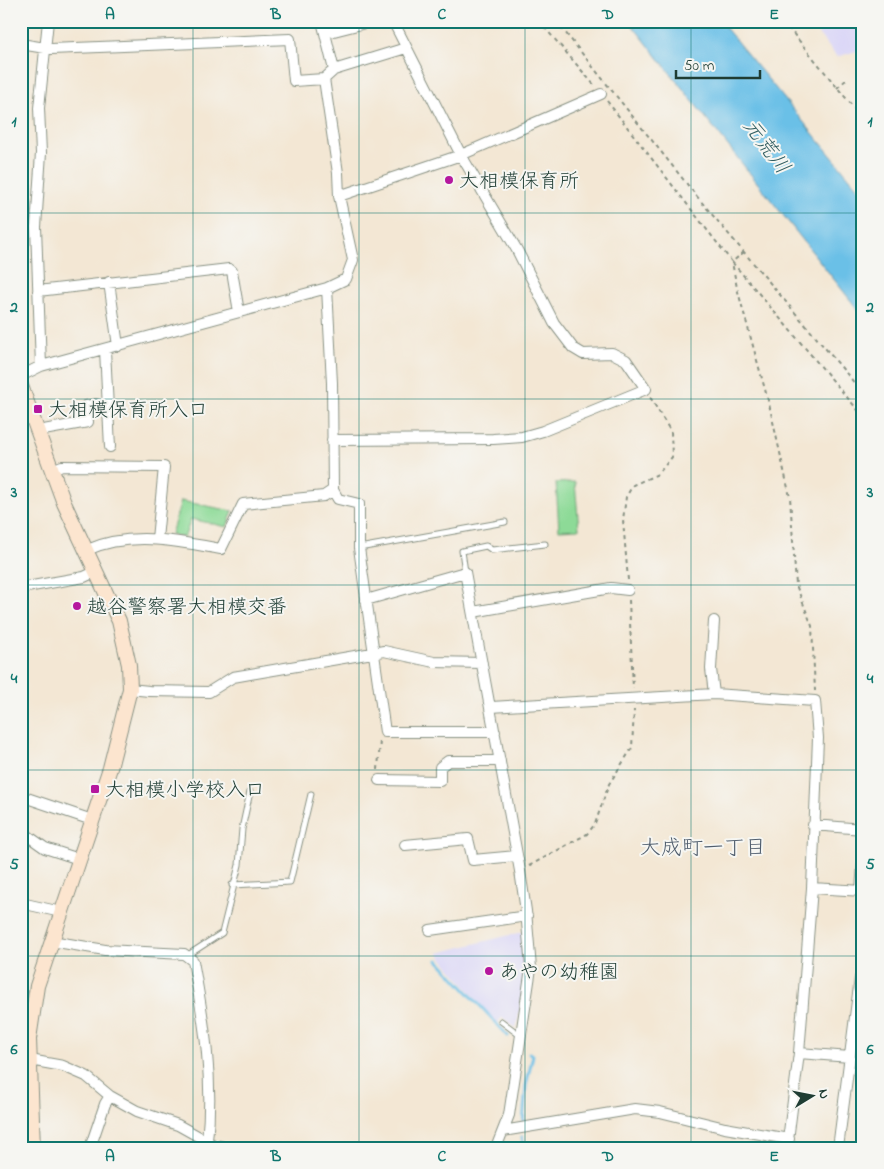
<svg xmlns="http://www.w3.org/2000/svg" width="884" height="1169" font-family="'Indie Flower','Klee One',sans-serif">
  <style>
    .built { fill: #dad6f7 }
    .green { fill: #8dda97; stroke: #568c66 }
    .water { fill: #6ac0e7; stroke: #447e8e }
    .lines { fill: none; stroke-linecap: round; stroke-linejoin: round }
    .stream { stroke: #6ac0e7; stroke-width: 3 }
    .lane-casing { stroke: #899284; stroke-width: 7 }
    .street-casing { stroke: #899284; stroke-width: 12 }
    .secondary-casing { stroke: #899284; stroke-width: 16 }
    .path { stroke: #899284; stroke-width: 2; stroke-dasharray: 4 4; stroke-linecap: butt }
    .lane { stroke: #fff; stroke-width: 5 }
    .street { stroke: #fff; stroke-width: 10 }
    .secondary { stroke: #fce5cf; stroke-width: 14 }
    .grid { fill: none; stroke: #0f766e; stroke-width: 1; stroke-opacity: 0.55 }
    .poi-dot { fill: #b5179e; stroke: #f6f6f2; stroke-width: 2 }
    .labels { text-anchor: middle; stroke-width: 4; stroke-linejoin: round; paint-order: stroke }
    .poi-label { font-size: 20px; fill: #1f3d34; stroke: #f6f6f2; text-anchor: start }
    .water-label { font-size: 21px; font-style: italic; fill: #325e61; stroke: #f6f6f2 }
    .neighbourhood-label { font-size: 21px; fill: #505e6e; stroke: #f6f6f2 }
    .neatline { fill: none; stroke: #0f766e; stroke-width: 2 }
    .grid-label { font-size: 16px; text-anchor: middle; font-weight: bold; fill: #0f766e }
  </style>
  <rect width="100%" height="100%" fill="#f6f6f2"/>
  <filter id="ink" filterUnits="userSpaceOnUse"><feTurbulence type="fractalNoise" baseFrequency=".02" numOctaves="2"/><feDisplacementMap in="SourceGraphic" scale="10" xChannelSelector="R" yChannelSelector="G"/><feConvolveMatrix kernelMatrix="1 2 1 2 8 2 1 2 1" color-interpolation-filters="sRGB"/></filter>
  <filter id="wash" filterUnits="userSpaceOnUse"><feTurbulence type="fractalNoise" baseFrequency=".0096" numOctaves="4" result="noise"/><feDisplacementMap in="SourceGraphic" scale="20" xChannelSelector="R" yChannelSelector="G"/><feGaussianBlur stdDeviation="1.12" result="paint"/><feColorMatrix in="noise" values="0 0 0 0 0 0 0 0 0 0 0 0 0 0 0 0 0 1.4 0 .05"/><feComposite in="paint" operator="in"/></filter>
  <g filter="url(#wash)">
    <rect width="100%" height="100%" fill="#f3e7d4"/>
    <path class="built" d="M808,21H863V49L837,57Z
      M522,932L525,957V985L516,1028L502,1017L497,1024L438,953Z"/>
    <path class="green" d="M575,482L579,529L559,530L556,483Z
      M181,501L233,511L227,527L191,519L184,538L171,534Z"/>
    <path class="water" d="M629,21H720L863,194V316Z"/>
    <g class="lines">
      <path class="stream" d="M438,960L508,1036
        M523,1123L526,1086L533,1055L529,1053
        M522,1137L524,1148"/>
    </g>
  </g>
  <g filter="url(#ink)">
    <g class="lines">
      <defs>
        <path id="lane" d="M359,548L505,522
          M465,572L462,551L486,546L492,550L545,544
          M232,885L290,882L311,794
          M188,955L222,933L239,865L242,829L250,792
          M501,1021L517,1033L522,1034"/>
        <path id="street" d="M322,21L334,70
          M326,33L373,21
          M21,44L51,49L290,39L294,81L324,79
          M339,196L338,173L324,79L334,70L406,48
          M109,282L118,346
          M327,288L332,383L333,490L338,499L359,504V548L385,732H495
          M38,291L229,269L232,271L239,312
          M105,350L110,447
          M41,366L36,227L41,153L39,108L48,21
          M21,376L41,366L327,288L346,279L353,260L339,196L461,155L601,94
          M38,431L88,422L86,406L108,402
          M332,440L493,439L522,437L543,431L646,389L626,360L612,353L583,354L573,348L554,323L517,250L461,155L393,21
          M52,470L62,466L164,467L157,539
          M87,550C130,531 177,541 221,549L243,504L324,496L333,490
          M21,588L84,577L97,571
          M366,600L465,572L520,871L526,911L531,968L509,1115L496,1148
          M473,612L611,588L628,590
          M130,689L149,691L209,692L233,677L384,651L434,662L482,663
          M714,694L711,669L714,621
          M491,707L714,694L815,701L818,738L812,888L799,1053L787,1148
          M379,780L440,781V767L448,761H500
          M21,796L92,820
          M813,825L863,829
          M21,831L45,848L79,859
          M405,845L468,839L473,860L517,856
          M812,888L863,891
          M861,891L863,863
          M21,903L61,912
          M430,930L527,916
          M51,941L105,950L184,954L193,961C204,1021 214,1080 207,1141
          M799,1053L850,1057
          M30,1060L63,1066L86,1076L110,1096L137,1111L178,1125L212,1144L228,1148
          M503,1131L635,1109L660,1112L725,1128L789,1139
          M787,1145L803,1148
          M90,1148L105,1104L110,1096
          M838,1148L860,978"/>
        <path id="secondary" d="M21,386L64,503L119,621L129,665L130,689L110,768L37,986L29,1039L33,1148"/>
      </defs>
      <use href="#lane" class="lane-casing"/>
      <use href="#street" class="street-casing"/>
      <use href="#secondary" class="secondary-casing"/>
      <path class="path" d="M539,21L595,86
        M556,21L699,199L863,393
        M783,21L863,119
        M837,88L848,78
        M607,101L732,262L737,288L769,404L790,497L796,585L812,626L815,691
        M744,252L732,262L863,416
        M628,580L623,520L626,497L633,485L658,474L672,457L671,432L650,397
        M629,600L633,688
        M378,770L380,740
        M529,866L587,834L595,824L609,784L632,748L634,710
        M856,1148L863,1135"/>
      <use href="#lane" class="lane"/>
      <use href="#street" class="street"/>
      <use href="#secondary" class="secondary"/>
    </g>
  </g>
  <path class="grid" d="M193,21V1148M359,21V1148M525,21V1148M691,21V1148M21,213H863M21,399H863M21,585H863M21,770H863M21,956H863"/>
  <g class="poi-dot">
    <circle cx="449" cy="180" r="5"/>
    <rect x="33" y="404" width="10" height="10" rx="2.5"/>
    <circle cx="77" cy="606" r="5"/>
    <rect x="90" y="784" width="10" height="10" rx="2.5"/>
    <circle cx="489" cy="971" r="5"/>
  </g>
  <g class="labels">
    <g class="poi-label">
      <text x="459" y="187">大相模保育所</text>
      <text x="48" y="416">大相模保育所入口</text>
      <text x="87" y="613">越谷警察署大相模交番</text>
      <text x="105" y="796">大相模小学校入口</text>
      <text x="499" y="978">あやの幼稚園</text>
    </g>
    <g class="water-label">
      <text transform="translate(767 146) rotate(53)" y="7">元荒川</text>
    </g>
    <g class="neighbourhood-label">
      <text x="703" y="854">大成町一丁目</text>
    </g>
  </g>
  <rect width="884" height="1169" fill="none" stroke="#f6f6f2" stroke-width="55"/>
  <g transform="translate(812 1096) rotate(80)" stroke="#f6f6f2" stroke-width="4" paint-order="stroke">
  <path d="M0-4L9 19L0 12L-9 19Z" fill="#1f3d34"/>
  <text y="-8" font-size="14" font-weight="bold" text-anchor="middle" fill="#1f3d34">N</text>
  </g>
  <path d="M676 70v8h84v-8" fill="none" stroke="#1f3d34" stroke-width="2.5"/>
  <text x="684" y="70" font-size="15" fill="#1f3d34" stroke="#f6f6f2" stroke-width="4" paint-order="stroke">50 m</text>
  <rect x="28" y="28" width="828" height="1114" class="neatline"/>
  <g class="grid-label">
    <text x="110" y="19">A</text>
    <text x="276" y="19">B</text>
    <text x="442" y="19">C</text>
    <text x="608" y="19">D</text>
    <text x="774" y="19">E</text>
    <text x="14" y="126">1</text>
    <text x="870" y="126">1</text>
    <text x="14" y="312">2</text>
    <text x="870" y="312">2</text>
    <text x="14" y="497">3</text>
    <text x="870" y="497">3</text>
    <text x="14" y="683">4</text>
    <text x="870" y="683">4</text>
    <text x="14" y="869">5</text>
    <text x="870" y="869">5</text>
    <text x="14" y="1054">6</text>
    <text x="870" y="1054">6</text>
    <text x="110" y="1161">A</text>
    <text x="276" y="1161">B</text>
    <text x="442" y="1161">C</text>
    <text x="608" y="1161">D</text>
    <text x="774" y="1161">E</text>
  </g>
</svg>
